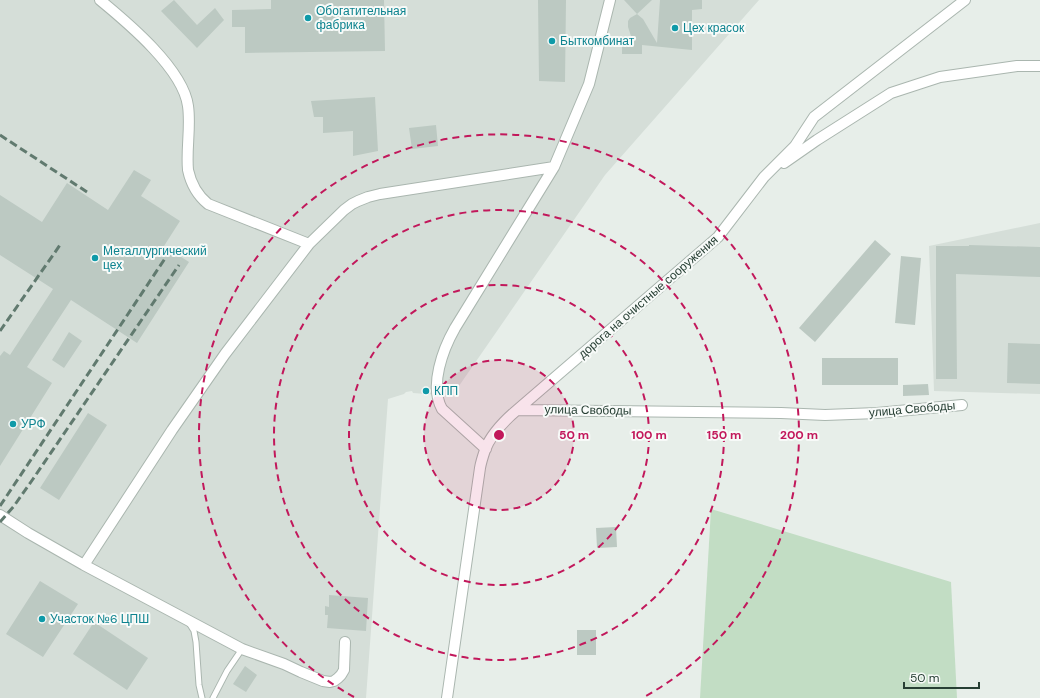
<svg xmlns="http://www.w3.org/2000/svg" width="1040" height="698" font-family="'DM Sans',sans-serif">
  <style>
    .built { fill: #d5ded8 }
    .green { fill: #c2ddc4 }
    .building { fill: #bcc9c2 }
    .lines { fill: none; stroke-linecap: round; stroke-linejoin: round }
    .service-casing { stroke: #aab6af; stroke-width: 7 }
    .minor-casing { stroke: #aab6af; stroke-width: 12 }
    .service { stroke: #fff; stroke-width: 5 }
    .minor { stroke: #fff; stroke-width: 10 }
    .rail { stroke: #617a6f; stroke-width: 3; stroke-dasharray: 8 4; stroke-linecap: butt }
    .ring { fill: none; stroke: #c2185b; stroke-width: 2; stroke-dasharray: 7 5 }
    .culture-dot { fill: #0f9aa8; stroke: #f7faf8; stroke-width: 1.5 }
    .labels { text-anchor: middle; stroke-width: 4; stroke-linejoin: round; paint-order: stroke }
    .culture-label { font-size: 12px; fill: #0d838f; stroke: #f7faf8; text-anchor: start }
    .street-label { font-size: 12px; fill: #273f34; stroke: #f7faf8 }
    .centre { fill: #c2185b; stroke: #f7faf8; stroke-width: 2 }
    .ring-label { font-size: 12px; text-anchor: middle; font-weight: bold; fill: #c2185b; stroke: #f7faf8; stroke-width: 4; stroke-linejoin: round; paint-order: stroke }
  </style>
  <rect width="100%" height="100%" fill="#e7eee9"/>
  <path class="built" d="M0,0H759L605,175L452,396L413,393L412,391L406,392L404,394L388,399L366,698H0Z
    M1040,223V394L934,391L929,246Z"/>
  <path class="green" d="M711,509L951,582L957,698H700Z"/>
  <path class="building" d="M174,0L197,25L215,8L224,20L197,48L161,11Z
    M271,0H384L385,51L245,53V27H232V10L271,9Z
    M538,0H566L565,82L539,81Z
    M624,0H652L637,14Z
    M660,0H702V9L692,10V50L642,45V54H622V36H631L628,27V21L630,18L637,14L643,19L657,43Z
    M375,97L378,151L353,156V131L323,133V117H314L311,101Z
    M436,125L438,146L412,149L409,128Z
    M134,170L151,180L141,196L180,221L164,246L189,262L137,343L71,300L27,367L52,383L0,466V356L4,351L10,355L53,289L0,255V195L42,222L67,183L108,210Z
    M875,240L891,254L815,342L799,328Z
    M969,245L1040,247V277L956,274L957,379H936V246H969Z
    M901,256L921,258L915,325L895,323Z
    M69,332L82,341L64,368L52,360Z
    M1008,343L1040,344V384L1007,383Z
    M822,358H898V385H822Z
    M928,384L929,395L903,396V385Z
    M88,413L107,425L59,500L40,488Z
    M616,527L617,547L597,548L596,528Z
    M40,581L78,604L43,657L6,634Z
    M329,595L368,598L366,631L327,628L328,615H325V606L329,607Z
    M94,622L148,658L127,690L73,654Z
    M577,630H596V655H577Z
    M245,666L257,675L246,692L233,684Z"/>
  <g class="lines">
    <defs>
      <path id="service" d="M189,623L194,631L196,642L199,685L202,698
        M213,698L227,671L242,649"/>
      <path id="minor" d="M100,0C128,23 183,69 188,106C191,127 186,149 188,170C191,184 197,195 208,204L309,244
        M784,163L817,140L891,93L940,77L1017,66H1040
        M517,410L718,237L764,177L795,146L814,117L965,0
        M486,449L442,409C429,386 443,349 455,328L554,167L589,84L610,0
        M0,515L28,533L84,565L242,649L284,664L301,672L323,681L330,682L334,681L338,678L341,675L344,670L345,642
        M84,565L172,430L225,354L309,244L344,210L352,204L358,201L368,197L380,194L554,167
        M447,698L480,468C481,462 483,456 485,450C491,434 504,421 517,410L781,413L825,415L877,413L962,405"/>
    </defs>
    <use href="#service" class="service-casing"/>
    <use href="#minor" class="minor-casing"/>
    <use href="#service" class="service"/>
    <use href="#minor" class="minor"/>
    <path class="rail" d="M0,135L87,192
      M0,331L60,245
      M0,506L166,257
      M0,522L14,506L33,479L179,265"/>
  </g>
  <circle cx="499" cy="435" r="75" fill="#c2185b" fill-opacity=".12"/>
  <g class="ring">
    <circle cx="499" cy="435" r="75"/>
    <circle cx="499" cy="435" r="150"/>
    <circle cx="499" cy="435" r="225"/>
    <path d="M354 697A300 300 0 1 1 644 697"/>
  </g>
  <g class="culture-dot">
    <circle cx="308" cy="18" r="4"/>
    <circle cx="675" cy="28" r="4"/>
    <circle cx="552" cy="41" r="4"/>
    <circle cx="95" cy="258" r="4"/>
    <circle cx="426" cy="391" r="4"/>
    <circle cx="13" cy="424" r="4"/>
    <circle cx="42" cy="619" r="4"/>
  </g>
  <g class="labels">
    <g class="culture-label">
      <text x="316" y="15">Обогатительная<tspan x="316" dy="14">фабрика</tspan></text>
      <text x="683" y="32">Цех красок</text>
      <text x="560" y="45">Быткомбинат</text>
      <text x="103" y="255">Металлургический<tspan x="103" dy="14">цех</tspan></text>
      <text x="434" y="395">КПП</text>
      <text x="21" y="428">УРФ</text>
      <text x="50" y="623">Участок №6 ЦПШ</text>
    </g>
    <g class="street-label">
      <text transform="translate(648 297) rotate(-41)" y="4">дорога на очистные сооружения</text>
      <text transform="translate(912 409) rotate(-5)" y="4">улица Свободы</text>
      <text transform="translate(588 410) rotate(1)" y="4">улица Свободы</text>
    </g>
  </g>
  <circle cx="499" cy="435" r="6" class="centre"/>
  <g class="ring-label">
    <text x="574" y="439">50 m</text>
    <text x="649" y="439">100 m</text>
    <text x="724" y="439">150 m</text>
    <text x="799" y="439">200 m</text>
  </g>
  <path d="M904 682v6h75v-6" fill="none" stroke="#273f34" stroke-width="2"/>
  <text x="910" y="682" font-size="12" fill="#273f34" stroke="#f7faf8" stroke-width="3" paint-order="stroke">50 m</text>
</svg>
